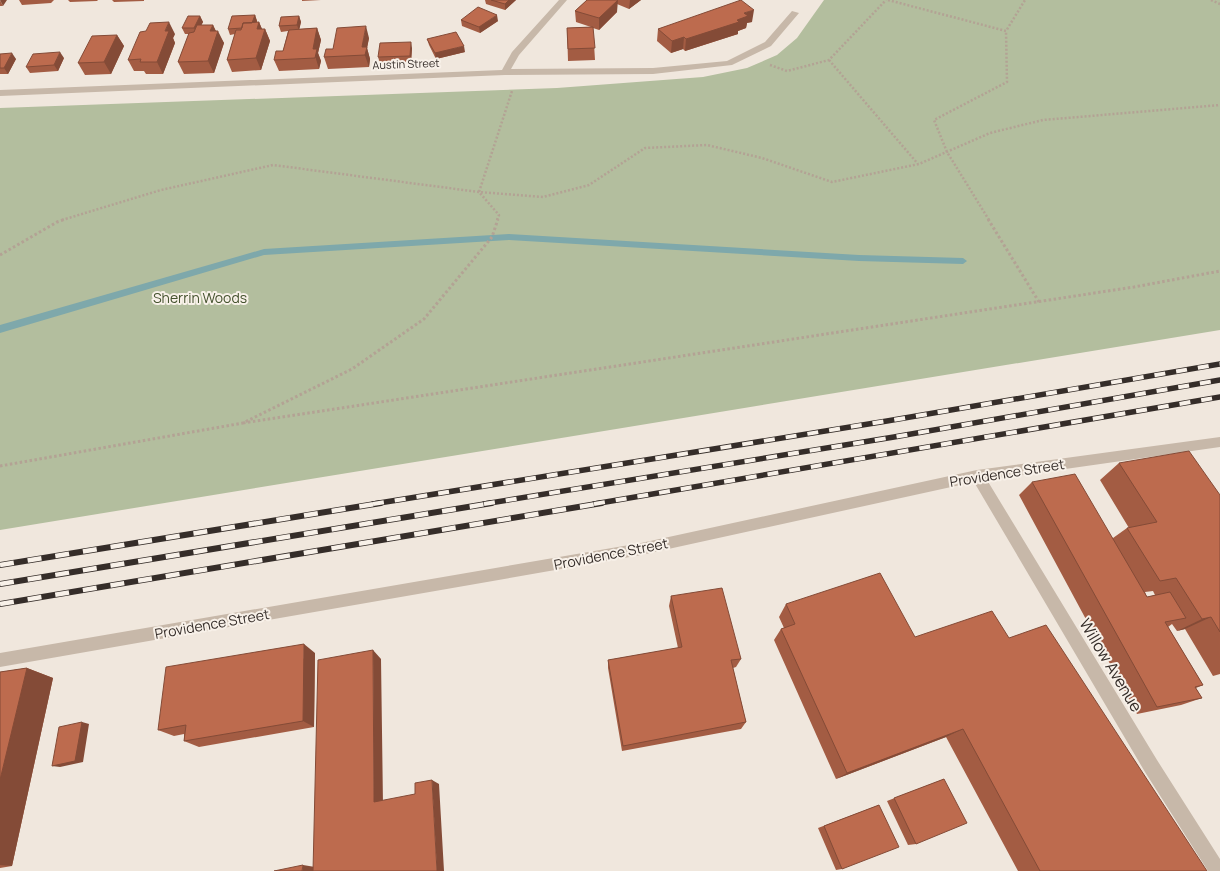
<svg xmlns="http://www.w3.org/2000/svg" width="1220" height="871" font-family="Manrope,sans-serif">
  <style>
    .green { fill: #b3be9e }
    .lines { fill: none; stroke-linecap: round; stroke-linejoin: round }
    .stream { fill: #7ea8ab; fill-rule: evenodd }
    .path-far1 { stroke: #b3a294; stroke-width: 2.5; stroke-dasharray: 2 2; stroke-linecap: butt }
    .path { stroke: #b3a294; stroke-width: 3; stroke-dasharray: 2.5 2.5; stroke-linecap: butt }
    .street { fill: #c7b8a9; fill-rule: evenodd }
    .rail-far1-casing { stroke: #352d29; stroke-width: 5.5 }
    .rail-casing { stroke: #352d29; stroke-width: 6 }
    .rail-far1 { stroke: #f8f1e9; stroke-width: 4; stroke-dasharray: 11; stroke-linecap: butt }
    .rail { stroke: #f8f1e9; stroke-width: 4.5; stroke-dasharray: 14; stroke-linecap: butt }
    .wall { fill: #a35c43; fill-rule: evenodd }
    .shaded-wall { fill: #844b37 }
    .building { fill: #bd6b4e; stroke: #844b37 }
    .labels { text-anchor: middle; stroke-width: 4; stroke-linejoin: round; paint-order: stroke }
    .far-street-label { font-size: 11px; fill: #352d29; stroke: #f8f1e9 }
    .park-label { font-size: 14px; fill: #44522e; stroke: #f8f1e9 }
    .street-label { font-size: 14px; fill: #352d29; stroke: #f8f1e9 }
    .near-street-label { font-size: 16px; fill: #352d29; stroke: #f8f1e9 }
  </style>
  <rect width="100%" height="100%" fill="#f0e7dd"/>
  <path class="green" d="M824,0H1220V330L0,530V108L557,88L703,77L747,68L777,55L797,38Z"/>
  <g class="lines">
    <path class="stream" d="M509,234L859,255L963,258L967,261L963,264L859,261L509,240L264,255L0,333V325L264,249Z"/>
    <path class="path-far1" d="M888,0L1006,31L1025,0
      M1211,0L1220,4
      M829,60L918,164
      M770,65L787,71L829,60L886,0
      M62,220L161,190L273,165L479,192L543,197L589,185L645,148L707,145L762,158L832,182L919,164L990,133L1043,120L1220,105
      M497,220L499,215L479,192L512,91
      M989,220L947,152L934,120L1007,82L1006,31"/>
    <path class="path" d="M988,219L1039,302
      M0,255L57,222L66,219
      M243,423L1134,287L1220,271
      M0,466L243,423L352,369L424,319L492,237L498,219"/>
    <path class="street" d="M559,0H567L519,55L511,69L653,68L727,61L765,42L792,11L799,13L771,46L732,65L653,74L505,75L0,96V90L502,70L512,52Z
      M1220,437V447L987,480L1157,760L1220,859V871H1208L1145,772L974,482L641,555L0,667V653L641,543L977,470Z"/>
    <defs>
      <path id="rail-far1" d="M373,504L887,421L1220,364
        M484,504L894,437L1220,380
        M594,504L1220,397"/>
      <path id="rail" d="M0,565L381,503
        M0,584L492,503
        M0,604L602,503"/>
    </defs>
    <use href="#rail-far1" class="rail-far1-casing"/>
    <use href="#rail" class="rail-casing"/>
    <use href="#rail-far1" class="rail-far1"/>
    <use href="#rail" class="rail"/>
  </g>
  <path class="wall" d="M0,0L3,6H0Z
    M19,0H54L51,3L22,5Z
    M68,0H98L97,1L70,2Z
    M112,0H144V1L114,2Z
    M302,0H321L302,1Z
    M485,0H516L505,10L486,4Z
    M587,0H641L629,9L617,4V12L599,30L593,28L595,60L568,61L567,28L591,27L576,22L575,11Z
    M255,15L257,21V23L259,22L262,29H265L270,41L261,70L232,72L227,60L235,34L230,35L228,29Z
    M200,16L203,22L201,25H213L216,31L224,43L214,73L184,74L178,62L189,34H185L182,28Z
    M299,16L301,22L299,29L317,28L321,40L318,53L321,61L319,69L279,71L274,60L283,51L288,31L281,32L279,26Z
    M461,20L498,21L480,33L462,26Z
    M752,22L747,23L746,28L738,31V34L685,51L683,49L671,53L657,41L658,29Z
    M175,34L173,38L175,43L163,74H146L144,71H134L128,60Z
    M117,35L124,46L111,74L85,75L78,63Z
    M369,38L367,48L370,59L369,67L328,69L324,57L333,49Z
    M427,39L465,52L436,59L429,45Z
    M412,48L411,62L380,63L378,57Z
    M0,54L16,59L8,74H0Z
    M64,58L58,71L30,73L26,67Z
    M1119,463L1220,495V674L1213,676L1185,629L1177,631L1172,624L1168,627L1203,685L1196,688L1202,698L1181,705L1137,714L1019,495L1032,482L1113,538L1127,528H1129L1100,480ZM1153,591L1155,595L1147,597L1145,592Z
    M671,596L741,659L736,667L733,668L746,722L741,729L622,751L608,668V660L678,648L669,606Z
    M786,604L915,637L1009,638L1207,871H1018L946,737L836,779L774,640L781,629L784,628L779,617Z
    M315,653L314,727L199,747L184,741V734L174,736L158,730Z
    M27,668L53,678L12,866L0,868V672Z
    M944,779L916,844L908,845L887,801Z
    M879,805L842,869L836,870L818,828Z"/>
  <path class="shaded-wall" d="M0,0H7L3,6Z
    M509,0H516L505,10V4Z
    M618,0L617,12L599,30V18Z
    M630,0H641L629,9Z
    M754,10L752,22L747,23L746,28L738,31V34L685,51L686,39L737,20L744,13Z
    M255,15L257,21L253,34L251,28Z
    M497,15L498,21L480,33L479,27Z
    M200,16L203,22L197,34L194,28Z
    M299,16L301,22L299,31L297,25Z
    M169,22L175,34L173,38L175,43L163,74L157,62L165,31Z
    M259,22L264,34L265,29L270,41L261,70L256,58L257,29Z
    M213,25L217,34L218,31L224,43L214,73L208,61L210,31Z
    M366,26L369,38L367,48L370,59L369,67L362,47Z
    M317,28L321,40L318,53L321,61L319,69L313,49Z
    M117,35L124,46L111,74L104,62Z
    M684,37L683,49L671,53L672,41Z
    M411,42L412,48L411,62L410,56Z
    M464,46L465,52L436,59L435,53Z
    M60,52L64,58L58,71L54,65Z
    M12,53L16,59L8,74L4,68Z
    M1211,617L1185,629L1177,631L1202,619Z
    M304,644L315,653L314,727L303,721Z
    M373,650L381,659L383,805L374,802Z
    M27,668L53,678L12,866L0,865V780Z
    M82,722L89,724L83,762L60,767L52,766Z
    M963,729L946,737L836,779L847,773Z
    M432,780L439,784L444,871H437Z
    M303,865L315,867V871H302Z"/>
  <path class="building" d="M491,0H509L505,4Z
    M587,0H618L599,18L575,11Z
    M741,0L754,10L744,13L748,16L737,20L739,22L686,39L684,37L672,41L658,29Z
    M478,7L497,15L479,27L461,20Z
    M255,15L252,23H243L242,28L228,29L232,16Z
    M188,16H200L194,28H182Z
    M299,16L297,25L279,26L281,17Z
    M169,22L165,31H169L157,62H140L141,59L128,60L140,32L146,31L150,23Z
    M259,22L257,29H265L256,58L227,60L236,30H241L243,23Z
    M197,25H213L210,31H218L208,61L178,62L189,33L194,32Z
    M366,26L362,47H367L365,55L324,57L326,49H333L337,28Z
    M593,27L595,48L568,49L567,28Z
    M317,28L313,49H317L315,58L274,60L276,51H283L289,30Z
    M456,32L464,46L435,53L427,39Z
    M117,35L104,62L78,63L92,36Z
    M411,42L410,56L378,57L380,43Z
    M60,52L54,65L26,67L33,54Z
    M12,53L4,68H0V54Z
    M1189,451L1220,495V632L1211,617L1202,619L1176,578L1160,581L1127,528L1157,522L1119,463Z
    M1075,474L1147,597L1170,592L1186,618L1165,622L1203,685L1195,687L1202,698L1157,707L1032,482Z
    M880,573L915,637L992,611L1009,638L1046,625L1207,871H1040L963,729L847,773L781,629L795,624L786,604Z
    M722,588L741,659L731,660L746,722L623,746L608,660L682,647L671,596Z
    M304,644L303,721L184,741L186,725L158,730L166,667Z
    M373,650L374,802L415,794V783L432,780L437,871H313L318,660Z
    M27,668L0,780V672Z
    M82,722L75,761L52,766L59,727Z
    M944,779L967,823L916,844L894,798Z
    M879,805L899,847L842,869L824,826Z
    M303,865L302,871H274Z"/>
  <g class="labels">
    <g class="far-street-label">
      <text transform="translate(406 64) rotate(-2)" y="4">Austin Street</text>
    </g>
    <g class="park-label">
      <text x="200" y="303">Sherrin Woods</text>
    </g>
    <g class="street-label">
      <text transform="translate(1007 473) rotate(-9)" y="5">Providence Street</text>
      <text transform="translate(611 554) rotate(-11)" y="5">Providence Street</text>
      <text transform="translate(212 624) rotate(-10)" y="5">Providence Street</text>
    </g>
    <g class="near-street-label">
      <text transform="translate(1111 665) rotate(59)" y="6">Willow Avenue</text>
    </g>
  </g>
</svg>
